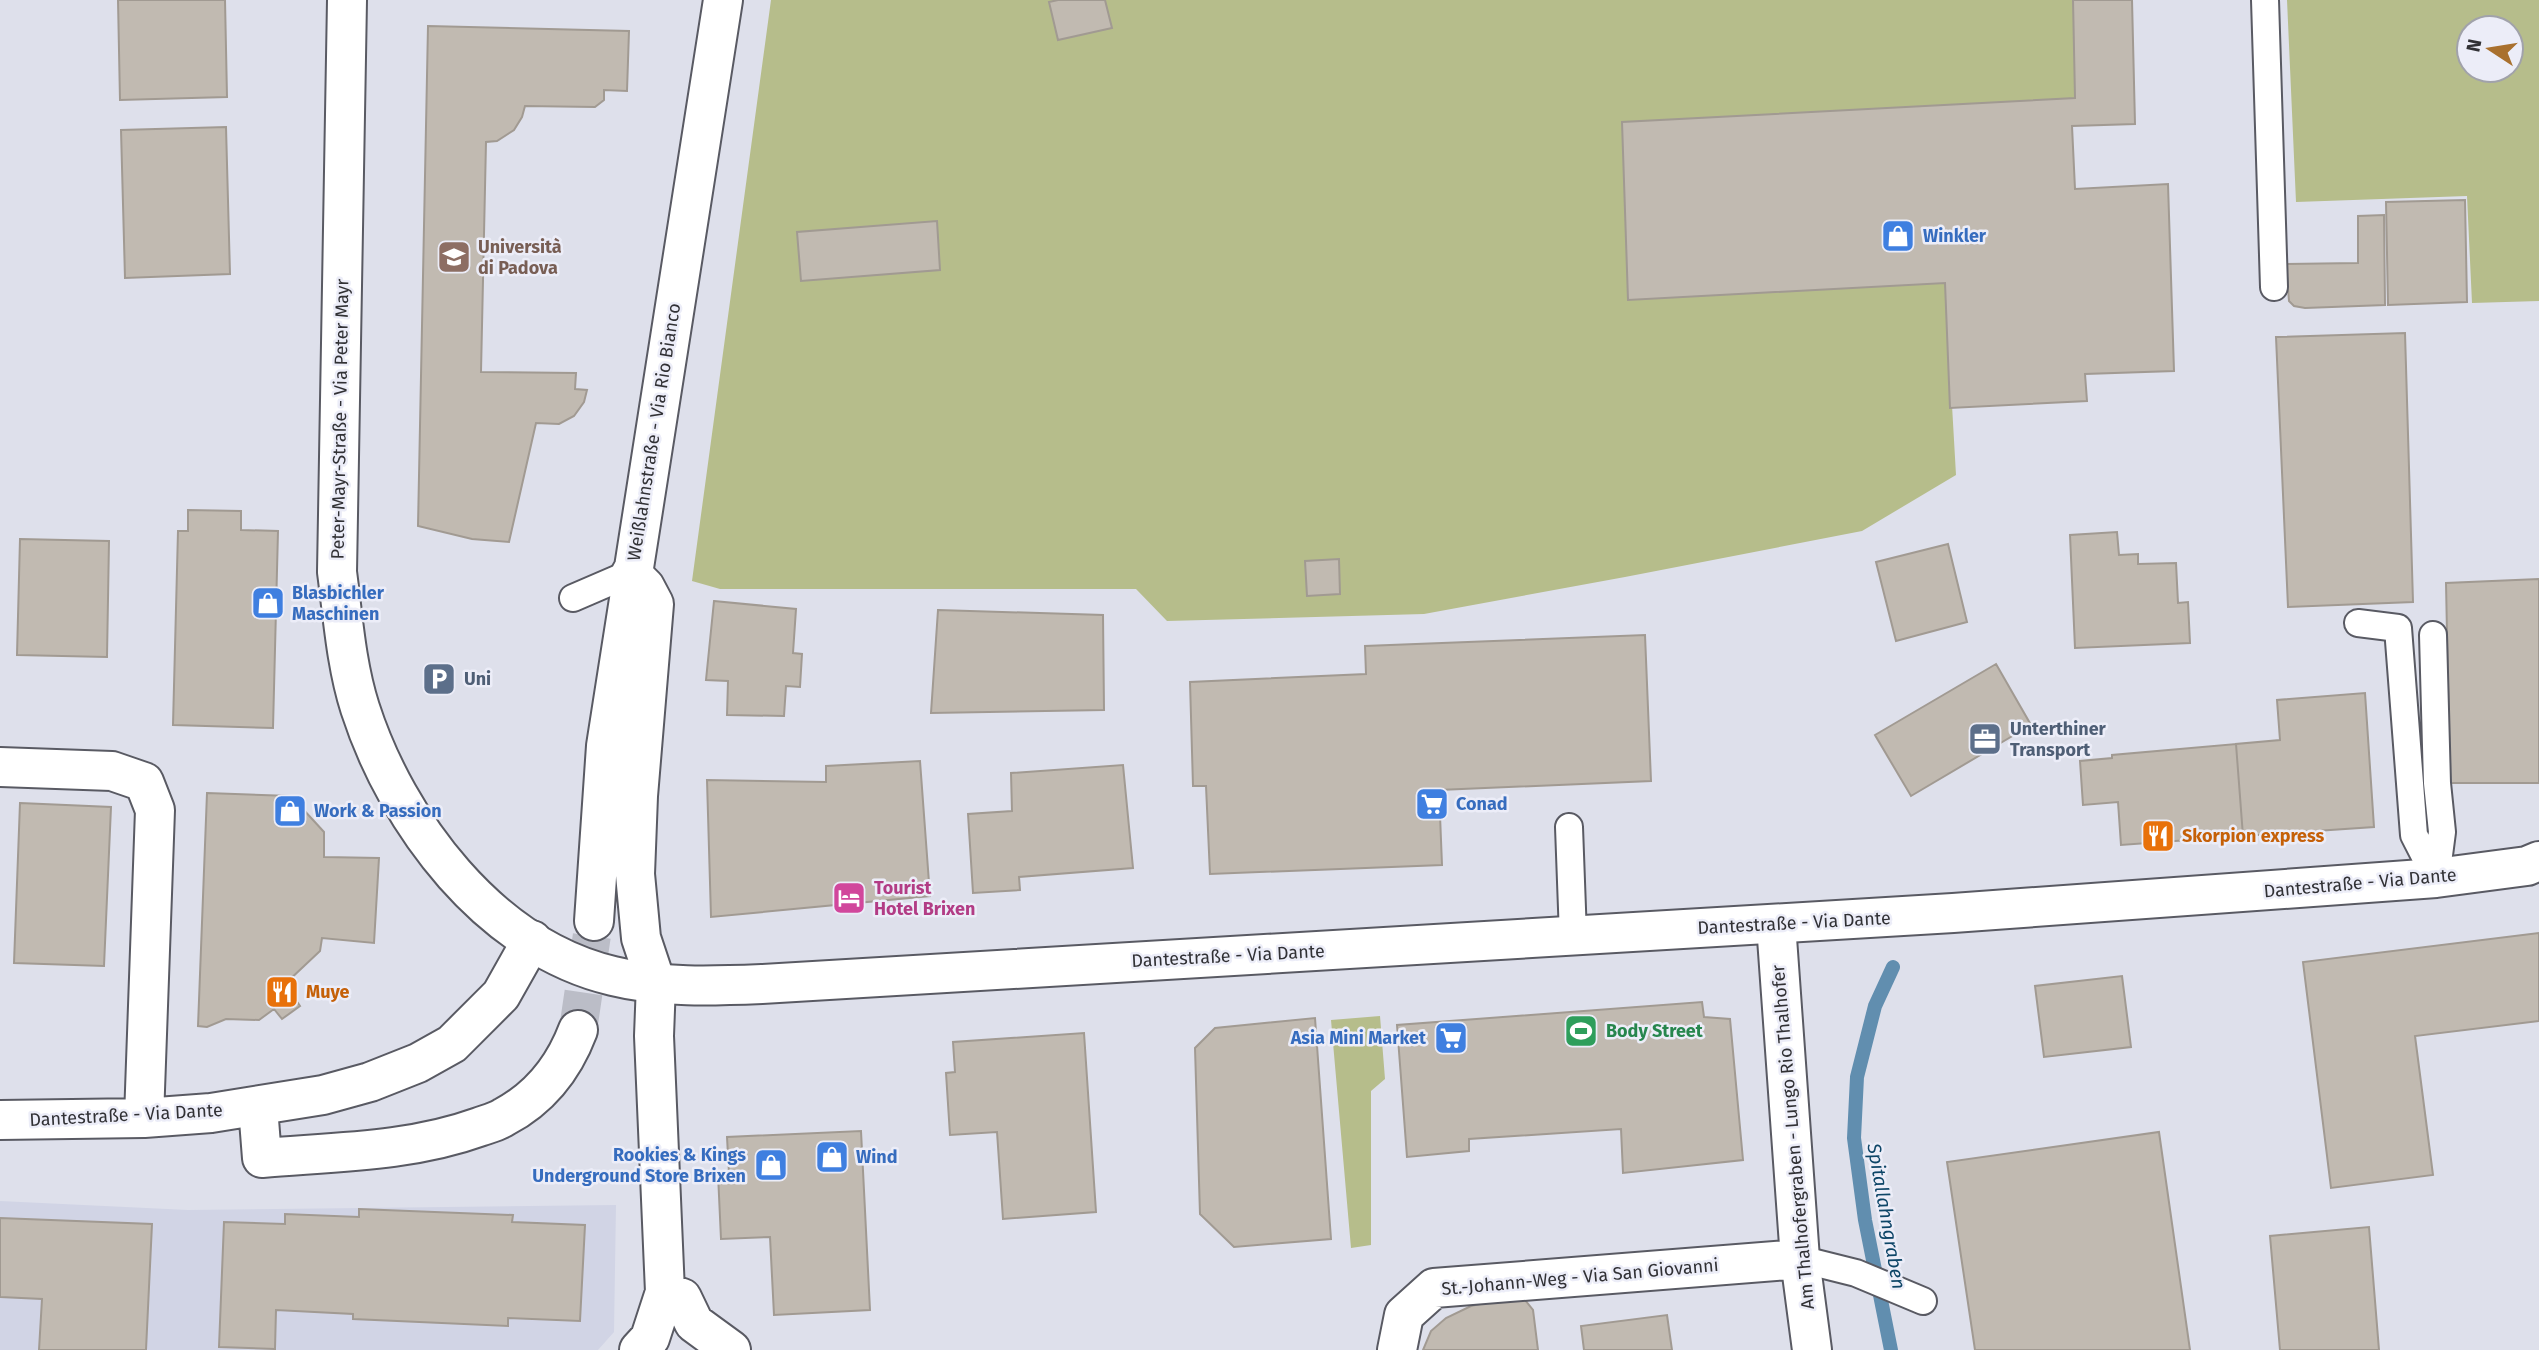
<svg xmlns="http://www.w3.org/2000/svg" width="2539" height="1350" font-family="'Fira Sans',sans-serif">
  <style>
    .built { fill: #d1d4e5 }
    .green { fill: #b6bd8b; fill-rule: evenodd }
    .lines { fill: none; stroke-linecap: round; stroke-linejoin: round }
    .stream { stroke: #618eaf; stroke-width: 14 }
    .building { fill: #c1bab1; stroke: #a19a92; stroke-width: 2 }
    .minor-tunnel { stroke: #bbbdc7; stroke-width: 38; stroke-dasharray: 38 19; stroke-linecap: butt }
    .service-casing { stroke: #595a63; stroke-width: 30 }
    .minor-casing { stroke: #595a63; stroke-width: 42 }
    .secondary-casing { stroke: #595a63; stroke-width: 42 }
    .service { stroke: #fff; stroke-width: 26 }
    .minor { stroke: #fff; stroke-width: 38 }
    .secondary { stroke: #fff; stroke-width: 38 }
    .labels { text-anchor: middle; stroke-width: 5; stroke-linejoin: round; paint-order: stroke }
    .shop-label { font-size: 18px; font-weight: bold; fill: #366cbe; stroke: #ecedf8; text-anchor: start }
    .education-label { font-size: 18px; font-weight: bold; fill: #785e54; stroke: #ecedf8; text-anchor: start }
    .street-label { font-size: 18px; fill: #313135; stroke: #ecedf8 }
    .service-label { font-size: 18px; font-weight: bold; fill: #4e5e75; stroke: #ecedf8; text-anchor: start }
    .food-label { font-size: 18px; font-weight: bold; fill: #c56008; stroke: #ecedf8; text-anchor: start }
    .hotel-label { font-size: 18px; font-weight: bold; fill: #b23c85; stroke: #ecedf8; text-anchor: start }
    .leisure-label { font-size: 18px; font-weight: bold; fill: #27864d; stroke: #ecedf8; text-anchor: start }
    .water-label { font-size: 19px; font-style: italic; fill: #0d4567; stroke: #ecedf8 }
  </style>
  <rect width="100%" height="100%" fill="#dee0eb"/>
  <path class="built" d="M0,1201L188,1210L616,1205L614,1332L598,1350H0Z"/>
  <path class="green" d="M771,0H2073L2075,98L1622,122L1628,300L1945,283L1956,475L1862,531L1625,577L1424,614L1167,621L1136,589H720L692,581Z
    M2287,0H2539V301L2472,303L2467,196L2296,202ZM2469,28H2511V70H2469Z
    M1380,1016L1385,1079L1371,1091V1245L1351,1248L1331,1020Z"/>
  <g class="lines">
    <path class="stream" d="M1891,1350L1865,1220L1854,1138L1857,1077L1875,1006L1893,967"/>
  </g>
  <path class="building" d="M118,0H225L227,97L120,100Z
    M1058,0H1105L1112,28L1058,40L1049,2Z
    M2073,0H2132L2135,124L2072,126L2075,189L2168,184L2174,371L2085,374L2087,401L1950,408L1945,283L1628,300L1622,122L2075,98Z
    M428,26L629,31L627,91L604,90V100L595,107L525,106L522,117L514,130L497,141L486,142L481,372L576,373L575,389L587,390L584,402L574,416L559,424L536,423L509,542L472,539L418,526Z
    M226,127L230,274L125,278L121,130Z
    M2465,200L2467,302L2388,305L2386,202Z
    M2384,215L2385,305L2305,308L2294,306L2289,301L2286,264L2358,263V216Z
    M937,221L940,270L801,281L797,232Z
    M2405,333L2413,602L2288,607L2276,337Z
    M188,510L241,511V530L278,531L273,728L173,725L178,531H188Z
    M2117,532L2119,555L2138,554V564L2176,563L2178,603L2188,602L2190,643L2075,648L2070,535Z
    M20,539L109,541L107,657L17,655Z
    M1948,544L1967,622L1896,641L1876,562Z
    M1339,559L1340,594L1307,596L1305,561Z
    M2539,579V783H2450L2446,583Z
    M714,601L796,609L793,653L802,654L800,687L786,686L784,716L727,715L728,681L706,680Z
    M938,610L1103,615L1104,710L931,713Z
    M1645,635L1651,781L1439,790L1442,865L1210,874L1206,786H1193L1190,682L1366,674L1365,646Z
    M1996,664L2031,725L1911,796L1875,735Z
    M2365,693L2374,827L2243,836L2236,744L2280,740L2277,700Z
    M2236,744L2243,836L2121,845L2118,802L2083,805L2080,761L2112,758V755Z
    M920,761L930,896L711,917L707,780L826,782V766Z
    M1123,765L1133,868L1019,877L1020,890L973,893L968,814L1012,811L1011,773Z
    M207,793L291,796L324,832V857L379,858L374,943L322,938L320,951L285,984L300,1006L282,1019L274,1009L259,1020L226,1019L207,1027L198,1026Z
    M20,803L111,807L104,966L14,963Z
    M2539,933V1021L2415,1036L2433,1175L2331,1188L2303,962Z
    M2122,976L2131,1047L2044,1057L2035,986Z
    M1702,1002L1704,1017L1730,1019L1743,1160L1623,1173L1621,1129L1469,1139V1151L1407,1157L1397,1025Z
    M1315,1018L1331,1239L1234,1247L1200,1214L1195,1048L1215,1028Z
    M1084,1033L1096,1212L1003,1219L997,1132L950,1135L946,1073L955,1072L953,1042Z
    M861,1131L870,1310L774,1315L770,1237L721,1239L718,1174L729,1173L727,1137Z
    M2159,1132L2190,1350H1975L1947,1162Z
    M359,1209L513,1215L512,1222L585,1225L580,1321L508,1318V1326L353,1319V1314L276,1310L275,1349L219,1347L224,1222L285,1224V1214L359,1217Z
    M0,1218L152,1224L146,1350H39L42,1299L0,1297Z
    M2369,1227L2379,1350H2280L2270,1236Z
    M1521,1295L1533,1310L1538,1350H1423L1431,1331L1446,1318L1471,1306Z
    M1667,1315L1672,1350H1584L1581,1326Z"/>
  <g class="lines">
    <path class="minor-tunnel" d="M578,1030L594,921"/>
    <defs>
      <path id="service" d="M2265,0L2274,287
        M573,598L631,573
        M2358,623L2398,628L2414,835L2436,878
        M2433,635L2437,783L2442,832L2436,878
        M1569,827L1573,936
        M1800,1259L1856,1273L1923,1301"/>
      <path id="minor" d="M631,573L645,587L654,604L638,796L635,874L641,938L656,983L654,1036L665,1292L650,1338L639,1350
        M0,767L112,771L144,782L155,810L144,1118
        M594,921L606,746L723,0
        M1776,924L1800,1259L1812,1350
        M258,1107L262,1158C334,1152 410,1152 479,1127C487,1124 496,1122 504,1117C540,1098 564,1067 578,1030
        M0,1120L144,1118L211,1113L323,1095L370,1082L418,1063L452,1044L501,995L532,940
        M665,1292L682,1298L694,1323L731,1350
        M1397,1350L1404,1315L1434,1288L1800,1259"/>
      <path id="secondary" d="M347,0L337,572C343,617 346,664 360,708C397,823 490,947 613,976C661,988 713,986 762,984L1953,913L2436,878L2527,866L2539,861"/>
    </defs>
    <use href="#service" class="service-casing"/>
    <use href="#minor" class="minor-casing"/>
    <use href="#secondary" class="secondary-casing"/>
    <use href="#service" class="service"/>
    <use href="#minor" class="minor"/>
    <use href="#secondary" class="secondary"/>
  </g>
  <defs>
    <symbol id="shop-square" viewBox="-11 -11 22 22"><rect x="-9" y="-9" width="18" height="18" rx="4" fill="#3f7fe0" stroke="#ecedf8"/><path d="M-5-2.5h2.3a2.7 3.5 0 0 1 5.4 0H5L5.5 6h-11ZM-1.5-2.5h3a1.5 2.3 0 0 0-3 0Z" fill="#fff"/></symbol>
    <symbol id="university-square" viewBox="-11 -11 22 22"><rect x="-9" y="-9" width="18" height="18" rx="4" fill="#8d6e63" stroke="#ecedf8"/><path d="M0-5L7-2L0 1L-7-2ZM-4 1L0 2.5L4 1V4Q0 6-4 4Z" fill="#fff"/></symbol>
    <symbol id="parking-square" viewBox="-11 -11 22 22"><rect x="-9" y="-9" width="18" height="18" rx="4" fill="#5c6f8a" stroke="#ecedf8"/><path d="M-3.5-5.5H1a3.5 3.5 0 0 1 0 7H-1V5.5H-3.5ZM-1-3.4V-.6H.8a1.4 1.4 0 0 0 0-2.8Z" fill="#fff"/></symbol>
    <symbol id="office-square" viewBox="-11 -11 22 22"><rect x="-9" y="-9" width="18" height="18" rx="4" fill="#5c6f8a" stroke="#ecedf8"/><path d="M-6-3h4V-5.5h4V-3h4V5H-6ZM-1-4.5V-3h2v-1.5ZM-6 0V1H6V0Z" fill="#fff"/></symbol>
    <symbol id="supermarket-square" viewBox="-11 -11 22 22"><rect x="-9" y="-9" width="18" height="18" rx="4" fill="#3f7fe0" stroke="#ecedf8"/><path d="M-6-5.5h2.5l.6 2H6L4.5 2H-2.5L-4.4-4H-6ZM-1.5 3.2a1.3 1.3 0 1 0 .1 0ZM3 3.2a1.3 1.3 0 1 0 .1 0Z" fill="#fff"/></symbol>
    <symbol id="restaurant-square" viewBox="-11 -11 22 22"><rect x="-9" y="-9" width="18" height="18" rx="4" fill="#e8710a" stroke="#ecedf8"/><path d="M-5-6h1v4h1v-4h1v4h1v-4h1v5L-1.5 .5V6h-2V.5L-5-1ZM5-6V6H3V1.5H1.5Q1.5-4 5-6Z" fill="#fff"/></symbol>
    <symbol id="hotel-square" viewBox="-11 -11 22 22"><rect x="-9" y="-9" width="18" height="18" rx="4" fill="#d1479c" stroke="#ecedf8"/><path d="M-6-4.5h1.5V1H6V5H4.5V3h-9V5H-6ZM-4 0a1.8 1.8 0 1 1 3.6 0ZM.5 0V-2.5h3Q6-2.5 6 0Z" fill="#fff"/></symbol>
    <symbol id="stadium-square" viewBox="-11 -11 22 22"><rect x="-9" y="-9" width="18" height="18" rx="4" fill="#2e9e5b" stroke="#ecedf8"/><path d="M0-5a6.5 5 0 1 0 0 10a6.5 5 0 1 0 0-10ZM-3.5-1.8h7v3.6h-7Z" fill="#fff"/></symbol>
  </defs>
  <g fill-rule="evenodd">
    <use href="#shop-square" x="1879" y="217" width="38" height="38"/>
    <use href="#university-square" x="435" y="238" width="38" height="38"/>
    <use href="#shop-square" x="249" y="584" width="38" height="38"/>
    <use href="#parking-square" x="420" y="660" width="38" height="38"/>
    <use href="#office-square" x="1966" y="720" width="38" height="38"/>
    <use href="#supermarket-square" x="1413" y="785" width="38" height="38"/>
    <use href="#shop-square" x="271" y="792" width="38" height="38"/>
    <use href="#restaurant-square" x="2139" y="817" width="38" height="38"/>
    <use href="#hotel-square" x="830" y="879" width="38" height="38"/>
    <use href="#restaurant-square" x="263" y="973" width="38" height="38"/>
    <use href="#stadium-square" x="1562" y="1012" width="38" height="38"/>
    <use href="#supermarket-square" x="1432" y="1019" width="38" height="38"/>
    <use href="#shop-square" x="813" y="1138" width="38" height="38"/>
    <use href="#shop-square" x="752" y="1146" width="38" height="38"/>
  </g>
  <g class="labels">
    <g class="shop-label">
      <text x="1923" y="242">Winkler</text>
      <text x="292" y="599">Blasbichler<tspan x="292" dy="21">Maschinen</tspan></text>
      <text x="1456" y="810">Conad</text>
      <text x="314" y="817">Work &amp; Passion</text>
      <text x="1426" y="1044" text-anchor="end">Asia Mini Market</text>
      <text x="746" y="1161" text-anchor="end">Rookies &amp; Kings<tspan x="746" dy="21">Underground Store Brixen</tspan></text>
      <text x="856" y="1163">Wind</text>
    </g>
    <g class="education-label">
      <text x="478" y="253">Università<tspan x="478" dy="21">di Padova</tspan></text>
    </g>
    <g class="street-label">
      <text transform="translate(340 419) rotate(-89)" y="6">Peter-Mayr-Straße - Via Peter Mayr</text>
      <text transform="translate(654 432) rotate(-81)" y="6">Weißlahnstraße - Via Rio Bianco</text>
      <text transform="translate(2360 883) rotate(-5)" y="6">Dantestraße - Via Dante</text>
      <text transform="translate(1794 923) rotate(-3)" y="6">Dantestraße - Via Dante</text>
      <text transform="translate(1228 956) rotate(-3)" y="6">Dantestraße - Via Dante</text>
      <text transform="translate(126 1115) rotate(-3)" y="6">Dantestraße - Via Dante</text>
      <text transform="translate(1793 1137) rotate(-95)" y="6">Am Thalhofergraben - Lungo Rio Thalhofer</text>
      <text transform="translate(1580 1277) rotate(-5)" y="6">St.-Johann-Weg - Via San Giovanni</text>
    </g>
    <g class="service-label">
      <text x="464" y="685">Uni</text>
      <text x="2010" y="735">Unterthiner<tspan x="2010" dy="21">Transport</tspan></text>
    </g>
    <g class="food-label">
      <text x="2182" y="842">Skorpion express</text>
      <text x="306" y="998">Muye</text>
    </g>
    <g class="hotel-label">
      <text x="874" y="894">Tourist<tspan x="874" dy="21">Hotel Brixen</tspan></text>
    </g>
    <g class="leisure-label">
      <text x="1606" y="1037">Body Street</text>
    </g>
    <g class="water-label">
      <text transform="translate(1887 1216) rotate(80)" y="7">Spitallahngraben</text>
    </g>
  </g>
  <g transform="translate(2490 49) rotate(282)"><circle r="33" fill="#ecedf8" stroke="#a1a2aa" stroke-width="2"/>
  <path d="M0-5L12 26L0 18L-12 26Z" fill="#a9702e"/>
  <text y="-10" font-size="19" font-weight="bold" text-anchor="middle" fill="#313135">N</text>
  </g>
</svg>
